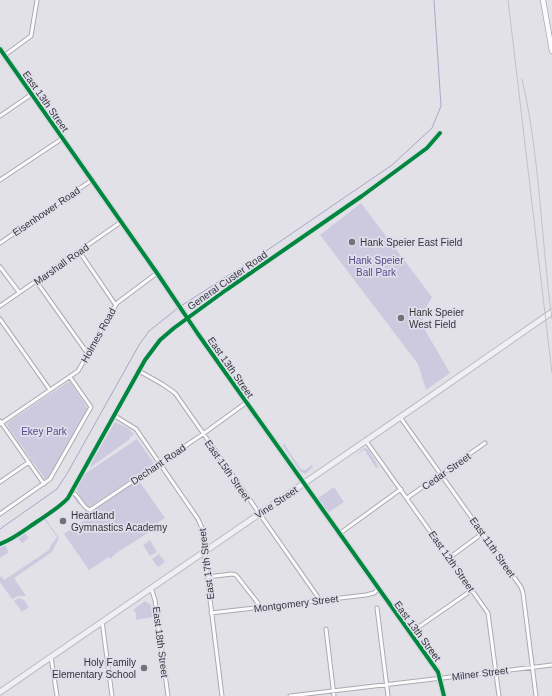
<svg xmlns="http://www.w3.org/2000/svg" width="552" height="696" font-family="Helvetica,sans-serif">
  <style>
    .green { fill: #cdcae0 }
    .lines { fill: none; stroke-linecap: round; stroke-linejoin: round }
    .stream { stroke: #a9a6c9; stroke-width: 1 }
    .street-casing { stroke: #ababaf; stroke-width: 5 }
    .secondary-casing { stroke: #ababaf; stroke-width: 6 }
    .primary-casing { stroke: #bdbdc1; stroke-width: 7 }
    .street { stroke: #fbfafc; stroke-width: 3 }
    .secondary { stroke: #fbfafc; stroke-width: 4.5 }
    .primary { stroke: #f0eff5; stroke-width: 5 }
    .rail { stroke: #c2c2c3; stroke-width: 1 }
    .cycleway-casing { stroke: #dfdeeb; stroke-width: 6 }
    .cycleway { stroke: #00873e; stroke-width: 4 }
    .poi-dot { fill: #727277; stroke: #dfdeeb; stroke-width: 1.5 }
    .labels { text-anchor: middle; stroke-width: 3.5; stroke-linejoin: round; paint-order: stroke }
    .street-label { font-size: 10px; fill: #36363a; stroke: #dfdeeb }
    .poi-label { font-size: 10px; fill: #36363a; stroke: #dfdeeb; text-anchor: start }
    .park-label { font-size: 10px; fill: #554b8a; stroke: #dfdeeb }
  </style>
  <rect width="100%" height="100%" fill="#e2e1e8"/>
  <path class="green" d="M361,203L432,297L422,315L425,330L450,373L426,390L418,364L320,235Z
    M68,382L71,383L88,409L49,478L45,479L8,427L7,423Z
    M115,422L128,428L134,434L129,438L130,439L91,467L90,465Z
    M137,439L153,462V464L89,508H87L76,489L83,475Z
    M285,443L286,447L301,469L305,470L312,465L313,467L305,474L301,472L283,446Z
    M364,448L368,449L380,469L379,467L376,468L367,454L366,451L364,450L355,456Z
    M137,478L165,518L156,524L157,527L118,552L113,556L111,559L109,557L89,570L64,534L89,517L81,504L79,505L71,494L72,492L89,510Z
    M334,487L344,502L329,512L318,498Z
    M45,518L59,538L52,552L14,578L26,596H18L12,599L0,582V577L1,576L4,580L49,550L51,545L57,537L44,519Z
    M24,532L29,538L22,543L17,537Z
    M150,540L157,552L150,556L143,545Z
    M5,545L9,552L0,558V547Z
    M159,554L165,562L158,567L152,559Z
    M19,598L24,600L29,607L22,612L14,601Z
    M145,601L151,605L153,617L136,620V613L133,610Z"/>
  <g class="lines">
    <path class="stream" d="M181,306L269,249L392,165L432,128L441,106L434,0
      M0,529L57,489L68,472L139,345L149,331L178,308"/>
    <defs>
      <path id="street" d="M5,55L31,36L37,0
        M0,116L32,94
        M0,180L63,138
        M0,243L92,180
        M79,251L115,304
        M0,267L19,292
        M36,281L88,354
        M0,306L121,222
        M0,319L50,390
        M139,371L162,384L175,393L320,600
        M115,416L136,429L198,519L202,528L205,543V559L222,696
        M400,417L521,587L523,593L536,696
        M0,421L44,484
        M0,424L78,371L117,303L157,273
        M366,441L488,613L499,696
        M0,482L29,462
        M72,492C80,496 82,508 90,510L203,434L247,402
        M407,498L485,443
        M0,514L50,479L91,407L70,377
        M339,534L401,489
        M0,544C14,539 26,529 38,521C48,514 60,507 68,498L145,360L160,340L174,328L226,290L362,196L427,148L440,133
        M449,558L483,533
        M207,577L232,574L236,575L261,607
        M151,588L155,600L168,696
        M377,608L388,696
        M211,613L366,595L374,593L378,589
        M102,621L112,696
        M326,629L334,696
        M410,633L472,590
        M51,657L57,696
        M290,696L552,665"/>
      <path id="secondary" d="M543,0L552,51
        M0,49L157,273L198,334L438,672L444,696"/>
      <path id="primary" d="M0,692L418,405L552,312"/>
    </defs>
    <use href="#street" class="street-casing"/>
    <use href="#secondary" class="secondary-casing"/>
    <use href="#primary" class="primary-casing"/>
    <use href="#street" class="street"/>
    <use href="#secondary" class="secondary"/>
    <use href="#primary" class="primary"/>
    <path class="rail" d="M508,0L552,373
      M522,79C540,157 541,239 552,319"/>
    <defs>
      <path id="cycleway" d="M0,49L157,273L198,334L438,672L444,696
        M0,544C14,539 26,529 38,521C48,514 60,507 68,498L145,360L160,340L174,328L226,290L362,196L427,148L440,133"/>
    </defs>
    <use href="#cycleway" class="cycleway-casing"/>
    <use href="#cycleway" class="cycleway"/>
  </g>
  <g class="poi-dot">
    <circle cx="352" cy="242" r="4"/>
    <circle cx="401" cy="318" r="4"/>
    <circle cx="63" cy="521" r="4"/>
    <circle cx="144" cy="668" r="4"/>
  </g>
  <g class="labels">
    <g class="street-label">
      <text transform="translate(46 101) rotate(55)" y="4">East 13th Street</text>
      <text transform="translate(46 211) rotate(-34)" y="4">Eisenhower Road</text>
      <text transform="translate(61 264) rotate(-35)" y="4">Marshall Road</text>
      <text transform="translate(227 280) rotate(-35)" y="4">General Custer Road</text>
      <text transform="translate(98 335) rotate(-61)" y="4">Holmes Road</text>
      <text transform="translate(231 367) rotate(55)" y="4">East 13th Street</text>
      <text transform="translate(158 464) rotate(-34)" y="4">Dechant Road</text>
      <text transform="translate(228 470) rotate(55)" y="4">East 15th Street</text>
      <text transform="translate(446 471) rotate(-35)" y="4">Cedar Street</text>
      <text transform="translate(276 502) rotate(-34)" y="4">Vine Street</text>
      <text transform="translate(493 547) rotate(55)" y="4">East 11th Street</text>
      <text transform="translate(452 561) rotate(55)" y="4">East 12th Street</text>
      <text transform="translate(206 564) rotate(-97)" y="4">East 17th Street</text>
      <text transform="translate(296 603) rotate(-7)" y="4">Montgomery Street</text>
      <text transform="translate(418 631) rotate(54)" y="4">East 13th Street</text>
      <text transform="translate(161 642) rotate(83)" y="4">East 18th Street</text>
      <text transform="translate(480 673) rotate(-7)" y="4">Milner Street</text>
    </g>
    <g class="poi-label">
      <text x="360" y="246">Hank Speier East Field</text>
      <text x="409" y="316">Hank Speier<tspan x="409" dy="12">West Field</tspan></text>
      <text x="71" y="519">Heartland<tspan x="71" dy="12">Gymnastics Academy</tspan></text>
      <text x="136" y="666" text-anchor="end">Holy Family<tspan x="136" dy="12">Elementary School</tspan></text>
    </g>
    <g class="park-label">
      <text x="376" y="264">Hank Speier<tspan x="376" dy="12">Ball Park</tspan></text>
      <text x="44" y="435">Ekey Park</text>
    </g>
  </g>
</svg>
